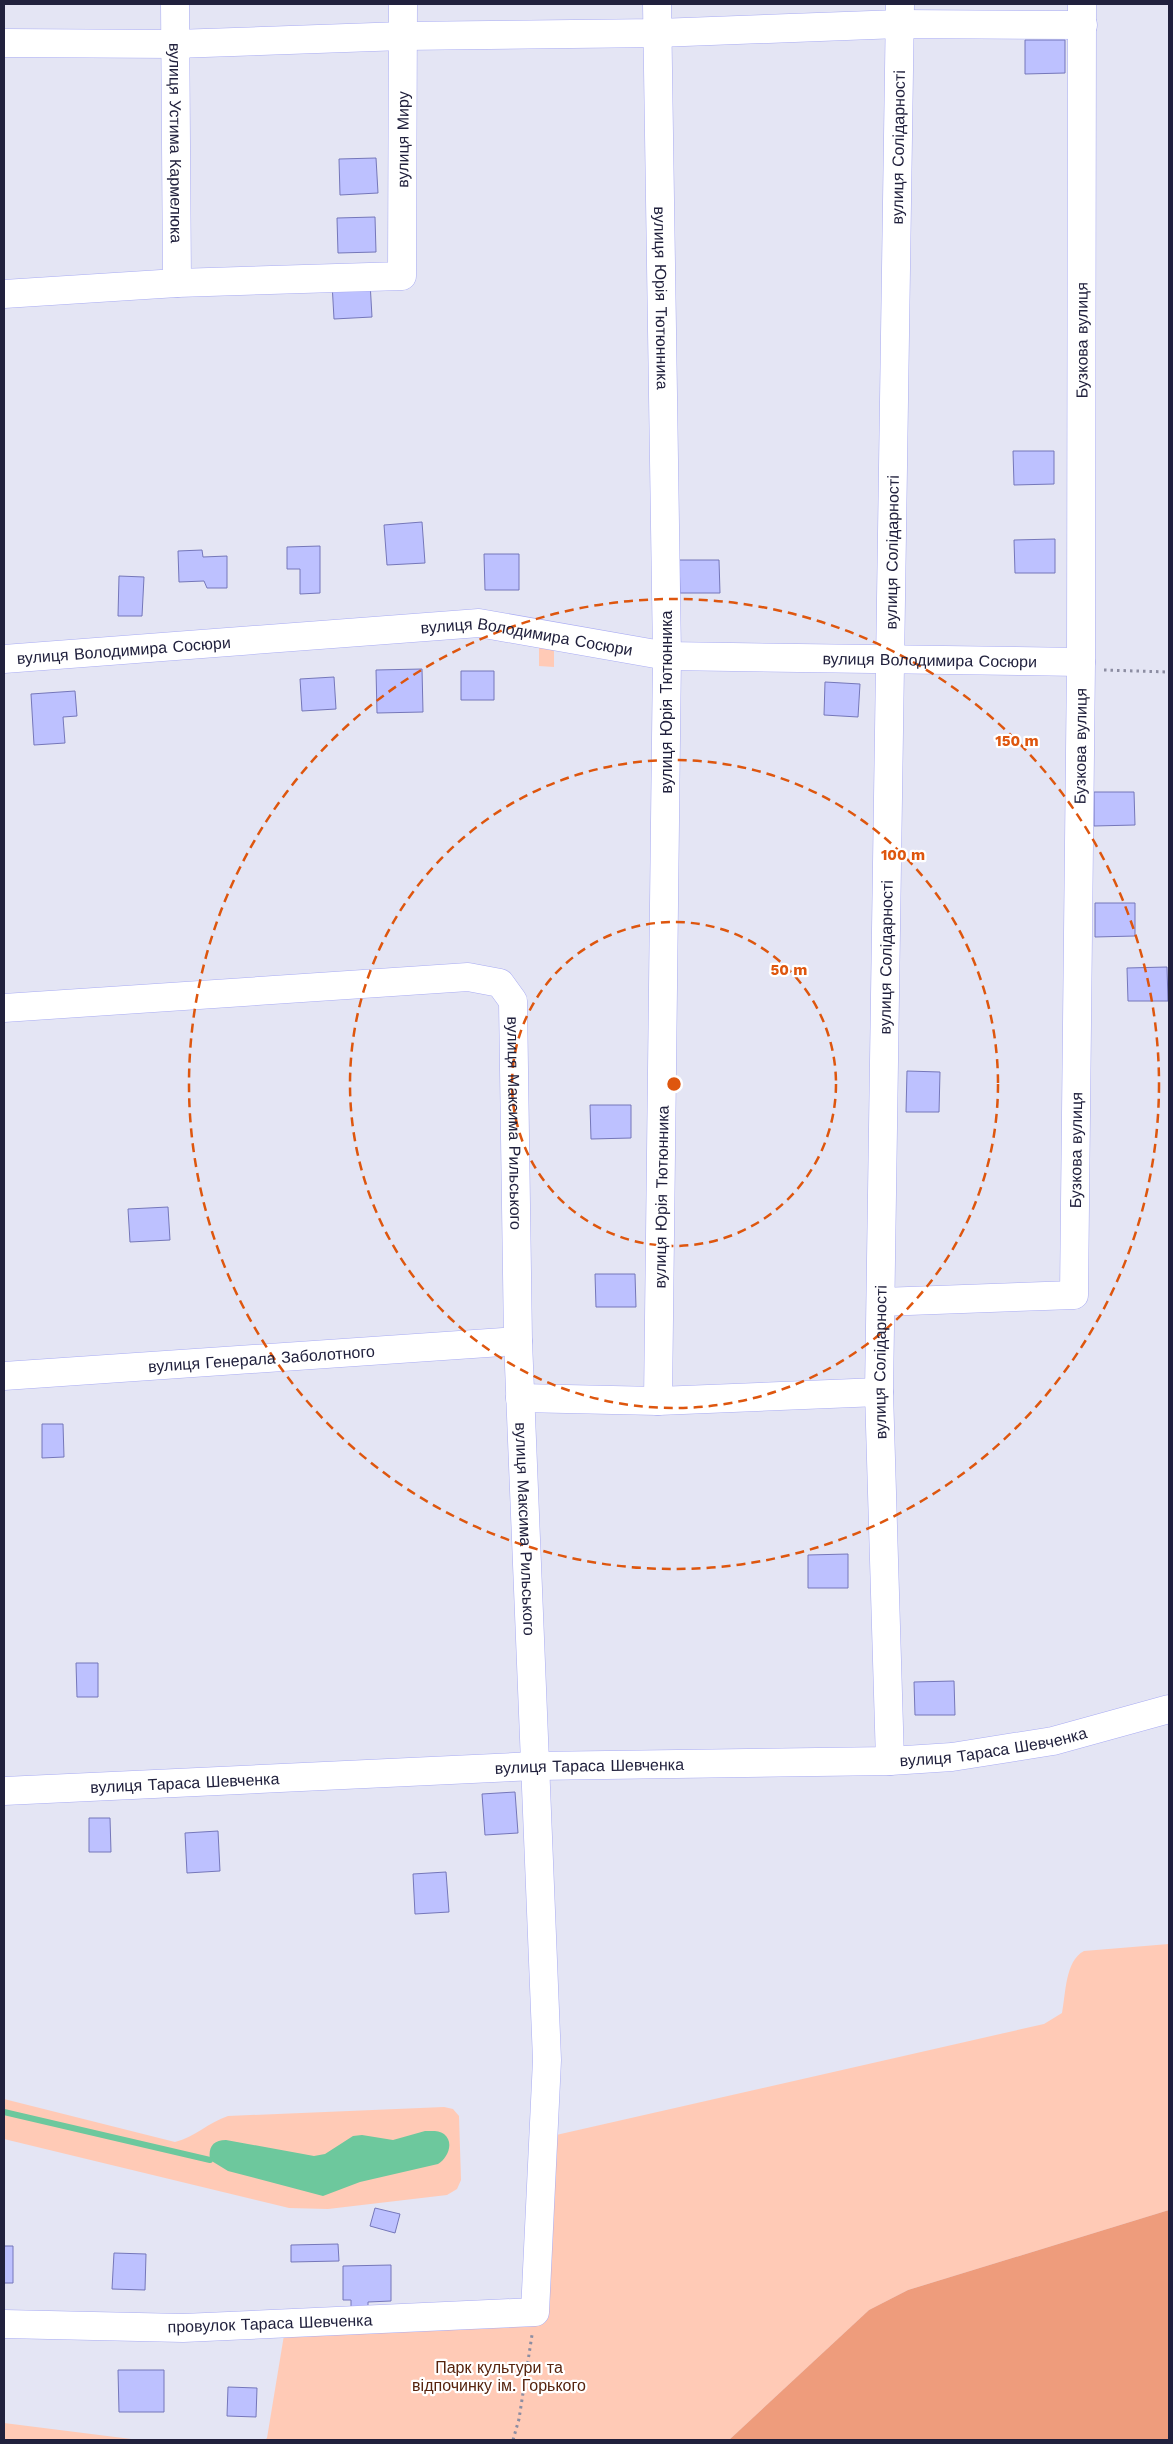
<svg xmlns="http://www.w3.org/2000/svg" width="1173" height="2444" font-family="'Work Sans',sans-serif">
  <style>
    .green { fill: #ffcab6 }
    .forest { fill: #ee9c7c }
    .water { fill: #6dc89d }
    .lines { fill: none; stroke-linecap: round; stroke-linejoin: round }
    .stream { stroke: #6dc89d; stroke-width: 6 }
    .building { fill: #bdc1ff; stroke: #7577ba }
    .minor-casing { stroke: #a8abf3; stroke-width: 29 }
    .path { stroke: #8c8da2; stroke-width: 3; stroke-dasharray: 2.5 4; stroke-linecap: butt }
    .minor { stroke: #fff; stroke-width: 28 }
    .ring { fill: none; stroke: #de560e; stroke-width: 2.5; stroke-dasharray: 9 6 }
    .labels { text-anchor: middle; stroke-width: 4.5; stroke-linejoin: round; paint-order: stroke }
    .street-label { font-size: 16px; fill: #21213d; stroke: #fff }
    .park-label { font-size: 16px; fill: #57240e; stroke: #fff }
    .centre { fill: #de560e; stroke: #fff; stroke-width: 2.5 }
    .ring-label { font-size: 15px; text-anchor: middle; font-weight: bold; fill: #de560e; stroke: #fff; stroke-width: 4.5; stroke-linejoin: round; paint-order: stroke }
  </style>
  <rect width="100%" height="100%" fill="#e4e5f4"/>
  <path class="green" d="M539,645H554V667L539,666Z
    M1169,1944V2210L908,2290L869,2310L729,2440H265L267,2438L286,2323L535,2312L543,2138L1044,2024L1062,2013C1066,1993 1065,1961 1084,1951Z
    M4,2099L175,2142C195,2137 209,2122 228,2116L444,2107L453,2109L459,2116L461,2180L457,2189L447,2195L328,2209L289,2208L4,2139Z
    M4,2423L139,2440H4Z"/>
  <path class="forest" d="M1169,2210V2440H729L869,2310L908,2290Z"/>
  <path class="water" d="M425,2131C431,2131 439,2130 444,2134C455,2143 447,2159 438,2164L360,2182L323,2196L228,2171L210,2160C208,2147 213,2140 226,2140L314,2156L325,2154L353,2136L362,2135L393,2140Z"/>
  <g class="lines">
    <path class="stream" d="M4,2112L210,2160"/>
  </g>
  <path class="building" d="M1025,40H1065V73L1025,74Z
    M376,158L378,193L340,195L339,159Z
    M375,217L376,252L338,253L337,218Z
    M370,282L372,317L334,319L332,283Z
    M1013,451H1054V484L1014,485Z
    M422,522L425,563L387,565L384,525Z
    M1055,539V573H1015L1014,540Z
    M320,546V593L300,594V569H287V547Z
    M202,550L203,557L227,556V588H207L204,581L179,582L178,551Z
    M484,554H519V590H485Z
    M679,560H719L720,593H680Z
    M119,576L144,577L142,616H118Z
    M422,669L423,712L377,713L376,670Z
    M461,671H494V700H461Z
    M334,677L336,709L302,711L300,679Z
    M825,682L860,684L858,717L824,715Z
    M75,691L77,716L63,717L65,743L34,745L31,694Z
    M1094,792H1134L1135,825L1094,826Z
    M1095,903H1135V936L1095,937Z
    M1167,967L1168,1001H1128L1127,968Z
    M907,1071L940,1072L939,1112H906Z
    M590,1105H631V1138L591,1139Z
    M168,1207L170,1240L130,1242L128,1209Z
    M595,1274H635L636,1307H596Z
    M42,1424H63L64,1457L42,1458Z
    M848,1554V1588H808V1555Z
    M76,1663H98V1697H77Z
    M954,1681L955,1715H915L914,1682Z
    M515,1792L518,1833L485,1835L482,1794Z
    M89,1818H110L111,1852H89Z
    M218,1831L220,1871L187,1873L185,1833Z
    M446,1872L449,1912L415,1914L413,1874Z
    M375,2208L400,2214L395,2233L370,2226Z
    M338,2244L339,2261L291,2262V2245Z
    M4,2246H13V2283H4Z
    M114,2253L146,2254L145,2290L112,2289Z
    M391,2265V2301L368,2302V2308H351V2300H343V2266Z
    M118,2370H164V2412H119Z
    M228,2387L257,2388L256,2417L227,2416Z"/>
  <g class="lines">
    <defs>
      <g id="minor">
        <path id="s1" d="M175,4L177,283"/>
        <path id="s2" d="M657,4L667,656L658,1401"/>
        <path d="M4,43L175,44L403,36L658,33L899,24L1083,25"/>
        <path id="s3" d="M4,294L177,283L402,276L403,4"/>
        <path id="s4" d="M4,659L479,623L667,656L1081,662"/>
        <path id="s5" d="M4,1008L468,977L500,983L513,1001L518,1341L547,2060L535,2312L183,2328L4,2324"/>
        <path id="s6" d="M881,1302L1074,1295L1081,662L1082,4"/>
        <path id="s7" d="M4,1376L518,1341"/>
        <path d="M520,1398L658,1401L879,1392"/>
        <path id="s8" d="M890,1761L879,1392L900,4"/>
        <path id="s9" d="M4,1791L536,1766L890,1761L952,1757L1053,1741L1169,1709"/>
      </g>
    </defs>
    <use href="#minor" class="minor-casing"/>
    <path class="path" d="M1104,670L1169,672
      M513,2440L519,2419L532,2335"/>
    <use href="#minor" class="minor"/>
  </g>
  <g class="ring">
    <circle cx="674" cy="1084" r="162"/>
    <circle cx="674" cy="1084" r="324"/>
    <circle cx="674" cy="1084" r="485"/>
  </g>
  <g class="labels">
    <g class="street-label">
      <text dy="6" stroke="none"><textPath href="#s3" startOffset="535">вулиця Миру</textPath></text>
      <text dy="6" stroke="none"><textPath href="#s1" startOffset="139">вулиця Устима Кармелюка</textPath></text>
      <text dy="6" stroke="none"><textPath href="#s8" startOffset="1614">вулиця Солідарності</textPath></text>
      <text dy="6" stroke="none"><textPath href="#s2" startOffset="294">вулиця Юрія Тютюнника</textPath></text>
      <text dy="6" stroke="none"><textPath href="#s6" startOffset="1148">Бузкова вулиця</textPath></text>
      <text dy="6" stroke="none"><textPath href="#s8" startOffset="1209">вулиця Солідарності</textPath></text>
      <text dy="6" stroke="none"><textPath href="#s4" startOffset="525">вулиця Володимира Сосюри</textPath></text>
      <text dy="6" stroke="none"><textPath href="#s4" startOffset="120">вулиця Володимира Сосюри</textPath></text>
      <text dy="6" stroke="none"><textPath href="#s4" startOffset="930">вулиця Володимира Сосюри</textPath></text>
      <text transform="translate(666 702) rotate(-90)" y="6">вулиця Юрія Тютюнника</text>
      <text dy="6" stroke="none"><textPath href="#s6" startOffset="742">Бузкова вулиця</textPath></text>
      <text dy="6" stroke="none"><textPath href="#s8" startOffset="804">вулиця Солідарності</textPath></text>
      <text dy="6" stroke="none"><textPath href="#s5" startOffset="642">вулиця Максима Рильського</textPath></text>
      <text dy="6" stroke="none"><textPath href="#s6" startOffset="338">Бузкова вулиця</textPath></text>
      <text transform="translate(661 1197) rotate(-89)" y="6">вулиця Юрія Тютюнника</text>
      <text dy="6" stroke="none"><textPath href="#s7" startOffset="258">вулиця Генерала Заболотного</textPath></text>
      <text dy="6" stroke="none"><textPath href="#s8" startOffset="399">вулиця Солідарності</textPath></text>
      <text dy="6" stroke="none"><textPath href="#s5" startOffset="1048">вулиця Максима Рильського</textPath></text>
      <text dy="6" stroke="none"><textPath href="#s9" startOffset="991">вулиця Тараса Шевченка</textPath></text>
      <text dy="6" stroke="none"><textPath href="#s9" startOffset="586">вулиця Тараса Шевченка</textPath></text>
      <text dy="6" stroke="none"><textPath href="#s9" startOffset="181">вулиця Тараса Шевченка</textPath></text>
      <text transform="translate(270 2323) rotate(-2)" y="6">провулок Тараса Шевченка</text>
    </g>
    <g class="park-label">
      <text x="499" y="2373">Парк культури та<tspan x="499" dy="18">відпочинку ім. Горького</tspan></text>
    </g>
  </g>
  <circle cx="674" cy="1084" r="8" class="centre"/>
  <g class="ring-label">
    <text x="1017" y="746">150 m</text>
    <text x="903" y="860">100 m</text>
    <text x="789" y="975">50 m</text>
  </g>
  <rect width="1173" height="2444" fill="none" stroke="#21213d" stroke-width="10"/>
</svg>
